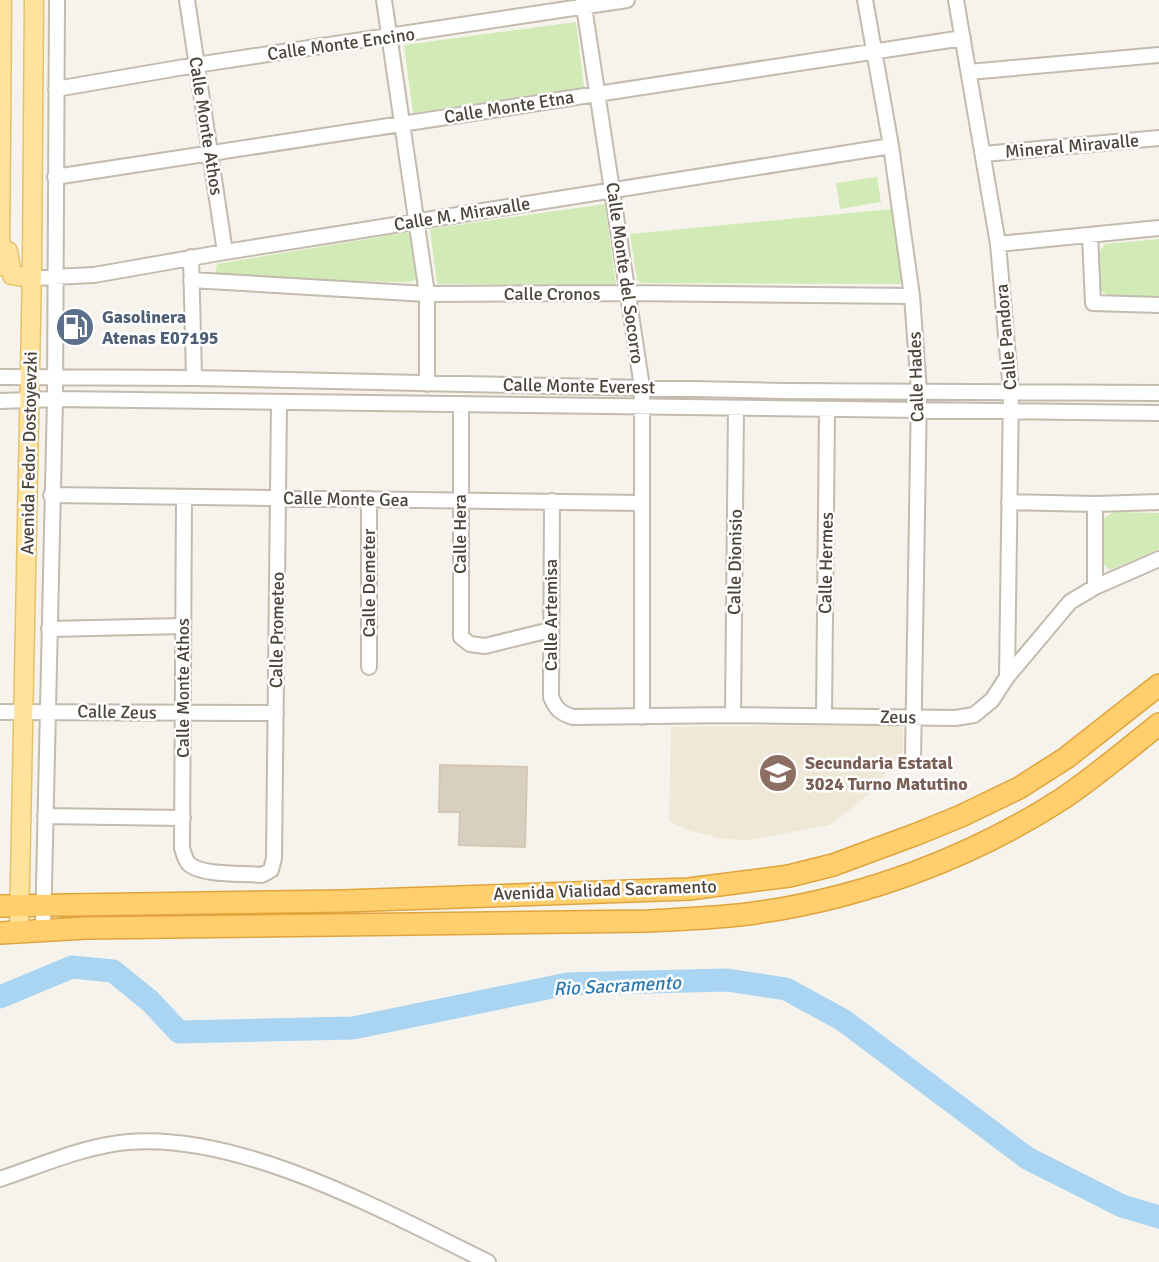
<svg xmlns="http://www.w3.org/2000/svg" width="1159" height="1262" font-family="Signika,sans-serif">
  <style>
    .education { fill: #efe8d6 }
    .green { fill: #d2eab5 }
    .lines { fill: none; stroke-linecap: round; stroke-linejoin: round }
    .river { stroke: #a9d4f2; stroke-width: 23 }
    .building { fill: #d8cfc1; stroke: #d3c7b4; stroke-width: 2 }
    .minor-casing { stroke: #c2bbae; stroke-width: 18 }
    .major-casing { stroke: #e6c16a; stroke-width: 21 }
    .highway-casing { stroke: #e0a43c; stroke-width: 24 }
    .minor { stroke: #fff; stroke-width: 14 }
    .major { stroke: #ffe39c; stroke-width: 18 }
    .highway { stroke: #ffcf6e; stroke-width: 21 }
    .labels { text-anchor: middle; stroke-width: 5; stroke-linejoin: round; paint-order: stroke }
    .street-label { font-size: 18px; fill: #4b4439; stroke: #fff }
    .service-label { font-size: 18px; font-weight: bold; fill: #4e5e75; stroke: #fff; text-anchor: start }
    .education-label { font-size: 18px; font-weight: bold; fill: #785e54; stroke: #fff; text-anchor: start }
    .water-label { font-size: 19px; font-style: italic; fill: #2e7ab2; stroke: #fff }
  </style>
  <rect width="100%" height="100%" fill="#f6f3ec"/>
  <path class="education" d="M896,725L903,729V752L869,794L830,825L749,840L723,839L687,830L669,821L671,727Z"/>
  <path class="green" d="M576,22L584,87L413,113L404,45Z
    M877,177L881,202L840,209L836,183Z
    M605,204L616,285L437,284L430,229Z
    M892,209L904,276L900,284L642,283L637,280L630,234Z
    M410,232L416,280L408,282L219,278L215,273L217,264Z
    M1159,239V296H1108L1101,290L1099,252L1105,244Z
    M1114,512L1159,513V549L1110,570L1102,563L1101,520Z"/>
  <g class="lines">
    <path class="river" d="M0,997L72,967L113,971L150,1001L179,1032L353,1028L567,984L727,980L786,989L843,1020L1027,1158L1122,1206L1159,1217"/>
  </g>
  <path class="building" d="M440,765L527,767L525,847L459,845L460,812H439Z"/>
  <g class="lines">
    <defs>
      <path id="minor" d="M187,0L225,252
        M384,0L427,294V384
        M583,0L642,387V717
        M865,0L891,146L912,296L919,391L913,759
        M956,0L998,244L1011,392L1007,677
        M969,72L1159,55
        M56,89L196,65L627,0
        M984,154L1159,138
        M55,177L963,38
        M1090,235L1093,303L1159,305
        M998,244L1159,228
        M191,257L194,378
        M32,278L94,275L225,252L891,146
        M191,280L427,294L629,293L912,296
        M0,377L194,378L783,391L1159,393
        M0,401L55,399L1159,413
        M461,404V637L470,644L485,646L550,630
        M51,495L641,503
        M184,497L182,848C184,854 185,860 189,864C202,876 244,873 262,875L271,870L274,858L279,402
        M552,501L551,697C556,709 560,713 573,717L733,715L955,718L974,715L992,700L1007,677L1070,602L1095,587L1159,559
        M1009,502L1095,504L1159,502
        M1095,587V504
        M49,629L183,626
        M369,667V499
        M0,712L276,713
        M733,715L736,408
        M824,716L827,410
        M45,816L183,818
        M43,930L55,399L57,0
        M0,1179C42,1165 84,1146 128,1142C241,1132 387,1213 488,1262"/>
      <path id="major" d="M8,251L12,275L32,278
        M0,266L2,0
        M19,932L32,268L34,0"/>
      <path id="highway" d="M0,906L343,901L689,889L789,876L833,865L917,834L961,816L1019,788L1066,758L1159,685
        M0,933L86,928L648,921C684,919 719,918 755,913C862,898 971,858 1062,799C1096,776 1127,750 1159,724"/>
    </defs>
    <use href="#minor" class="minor-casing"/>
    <use href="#major" class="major-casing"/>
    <use href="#highway" class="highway-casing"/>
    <use href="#minor" class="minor"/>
    <use href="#major" class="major"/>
    <use href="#highway" class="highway"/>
  </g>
  <defs>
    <symbol id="fuel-disc" viewBox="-11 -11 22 22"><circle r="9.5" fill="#5c6f8a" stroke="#fff"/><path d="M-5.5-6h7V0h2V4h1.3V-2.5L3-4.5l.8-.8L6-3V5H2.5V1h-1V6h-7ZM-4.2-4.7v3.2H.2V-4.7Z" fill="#fff"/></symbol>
    <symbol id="school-disc" viewBox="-11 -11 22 22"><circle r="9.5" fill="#8d6e63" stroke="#fff"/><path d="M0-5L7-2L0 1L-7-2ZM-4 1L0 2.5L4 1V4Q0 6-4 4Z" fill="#fff"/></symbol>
  </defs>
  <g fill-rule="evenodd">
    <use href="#fuel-disc" x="53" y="305" width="44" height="44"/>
    <use href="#school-disc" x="756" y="751" width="44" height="44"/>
  </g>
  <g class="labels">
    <g class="street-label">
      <text transform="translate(341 44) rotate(-8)" y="6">Calle Monte Encino</text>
      <text transform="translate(509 107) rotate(-9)" y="6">Calle Monte Etna</text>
      <text transform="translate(206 126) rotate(81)" y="6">Calle Monte Athos</text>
      <text transform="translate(1072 146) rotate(-5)" y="6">Mineral Miravalle</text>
      <text transform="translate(462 214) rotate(-9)" y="6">Calle M. Miravalle</text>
      <text transform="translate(625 273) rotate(82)" y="6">Calle Monte del Socorro</text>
      <text x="552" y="300">Calle Cronos</text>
      <text transform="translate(1006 337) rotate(-95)" y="6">Calle Pandora</text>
      <text transform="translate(916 377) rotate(-92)" y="6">Calle Hades</text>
      <text transform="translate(579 386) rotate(1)" y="6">Calle Monte Everest</text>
      <text transform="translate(29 453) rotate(-89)" y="6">Avenida Fedor Dostoyevzki</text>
      <text transform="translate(346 499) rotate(1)" y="6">Calle Monte Gea</text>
      <text transform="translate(460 534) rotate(-90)" y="6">Calle Hera</text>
      <text transform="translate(735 562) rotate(-89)" y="6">Calle Dionisio</text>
      <text transform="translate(826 563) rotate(-89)" y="6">Calle Hermes</text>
      <text transform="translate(369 583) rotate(-90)" y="6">Calle Demeter</text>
      <text transform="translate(551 615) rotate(-90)" y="6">Calle Artemisa</text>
      <text transform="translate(277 630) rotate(-89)" y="6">Calle Prometeo</text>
      <text transform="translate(183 688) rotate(-90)" y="6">Calle Monte Athos</text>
      <text transform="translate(117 712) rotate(1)" y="6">Calle Zeus</text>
      <text transform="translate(898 717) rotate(1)" y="6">Zeus</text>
      <text transform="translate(605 890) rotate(-2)" y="6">Avenida Vialidad Sacramento</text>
    </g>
    <g class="service-label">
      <text x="102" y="323">Gasolinera<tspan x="102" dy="21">Atenas E07195</tspan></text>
    </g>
    <g class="education-label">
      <text x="805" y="769">Secundaria Estatal<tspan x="805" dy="21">3024 Turno Matutino</tspan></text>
    </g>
    <g class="water-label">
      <text transform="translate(617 985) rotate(-3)" y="7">Rio Sacramento</text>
    </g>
  </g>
</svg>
